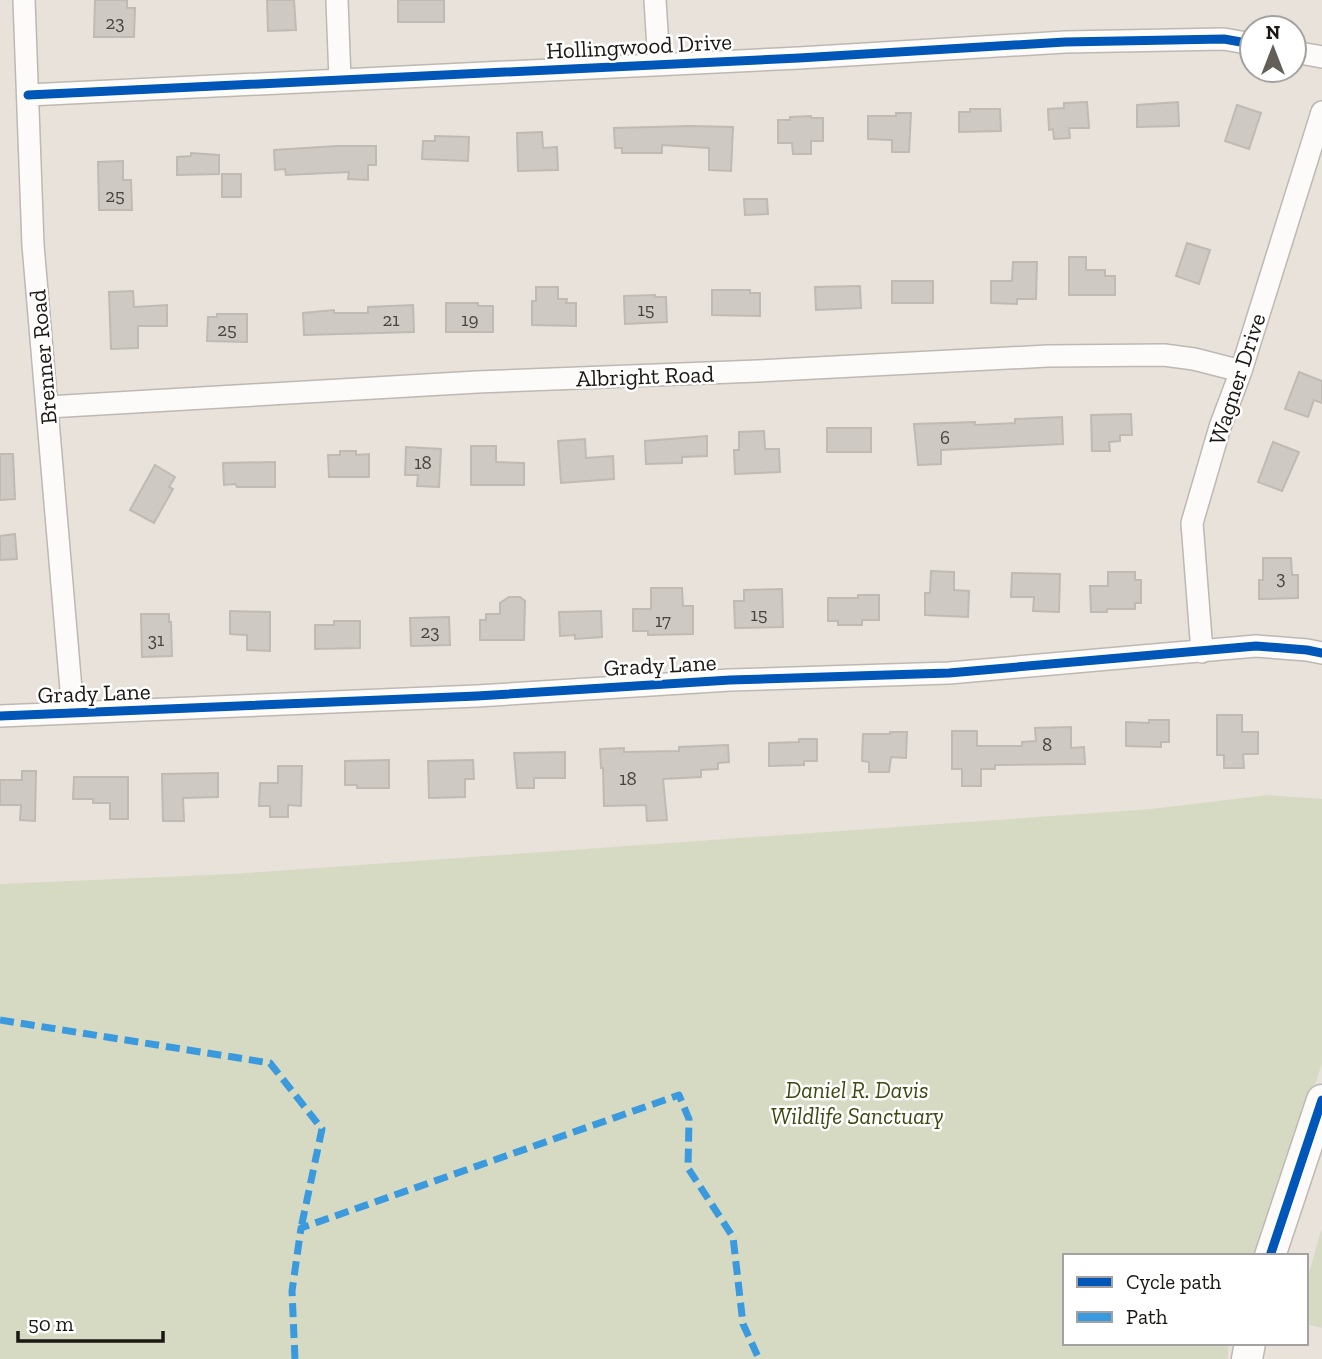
<svg xmlns="http://www.w3.org/2000/svg" width="1322" height="1359" font-family="'Zilla Slab',serif">
  <style>
    .green { fill: #d6dac3 }
    .building { fill: #cec9c2; stroke: #bfbab4; stroke-width: 2 }
    .lines { fill: none; stroke-linecap: round; stroke-linejoin: round }
    .street-casing { stroke: #bdb8b2; stroke-width: 24 }
    .secondary-casing { stroke: #bdb8b2; stroke-width: 33 }
    .street { stroke: #fcfbf9; stroke-width: 21 }
    .secondary { stroke: #fcfbf9; stroke-width: 30 }
    .quiet { stroke: #3b9ade; stroke-width: 7; stroke-dasharray: 14 7; stroke-linecap: butt }
    .cycleway-casing { stroke: #fff; stroke-width: 13 }
    .cycleway { stroke: #0057b8; stroke-width: 9 }
    .labels { text-anchor: middle; stroke-width: 5; stroke-linejoin: round; paint-order: stroke }
    .number-label { font-size: 19px; fill: #48443e }
    .street-label { font-size: 23px; fill: #1b1712; stroke: #fff }
    .park-label { font-size: 23px; font-style: italic; fill: #3b490f; stroke: #fff }
  </style>
  <rect width="100%" height="100%" fill="#e8e2da"/>
  <path class="green" d="M1268,795L1322,799V1063L1259,1256H1065V1343H1228V1359H0V884L231,874L1151,809Z
    M1322,1228V1328L1306,1324V1283Z"/>
  <path class="building" d="M95,0H127V8H135L134,37H94Z
    M267,0H294L296,30L268,31Z
    M398,0H444V22H398Z
    M1087,102L1089,128H1069L1070,138L1054,139L1053,129L1049,130L1048,109L1064,108V103Z
    M1178,102L1179,126L1137,127V105Z
    M1237,105L1261,113L1249,149L1225,141Z
    M970,109H1000L1001,131L959,132V112H970Z
    M896,113H911L909,152H892V140L868,139V116H896Z
    M811,116V118H823V141H811V154H793L792,143H778V120H790V117Z
    M690,126L733,127L731,171L709,170V148L662,145V153H622V148H615L614,128Z
    M542,132L543,148L557,147L558,170L518,171L517,133Z
    M435,136L469,137L468,161L422,159L423,141H435Z
    M337,146H376V165H368V180L348,179L349,172L286,175L285,169L275,170L274,150Z
    M191,153L219,155V174L177,175V157L191,156Z
    M123,161V180H131L132,210H99L98,162Z
    M222,174H241V197H222Z
    M744,199H767L768,214L745,215Z
    M1187,243L1210,250L1199,284L1176,276Z
    M1069,257H1086V270H1105V276H1115V295H1069Z
    M1013,262H1037L1036,299H1017V304L991,303V281H1012Z
    M892,281H933V303H892Z
    M860,286L861,308L816,310L815,287Z
    M536,287H558V299H567L566,303H576V326L532,325V301H536Z
    M712,290H750V293H760V316L712,315Z
    M133,291L134,307L167,305V326H138V348L111,349L109,292Z
    M655,295V297H666L667,322L625,324L624,296Z
    M446,303H478V306H493V332H446Z
    M413,305L414,332L304,335L303,313L334,310V313H368V307Z
    M217,314H247V342L207,341L208,317H217Z
    M1299,372L1322,381V403L1314,400L1308,417L1285,409Z
    M1131,414L1132,435H1120V441L1109,442L1110,451H1092L1091,415Z
    M1062,417L1063,444L941,450V464L918,465L914,424L975,422V425L1015,423V419Z
    M827,428H871V452H827Z
    M764,431L765,449H779L780,472L735,474L734,450H739V432Z
    M707,436V456L682,457V463L646,464L645,441Z
    M585,439L586,458L613,456L614,479L561,483L558,441Z
    M1273,442L1299,452L1282,491L1258,482Z
    M471,446H496V462L524,463V485H471Z
    M406,447L441,449L439,487L417,486L418,475H405Z
    M340,451H356V455L369,454V477H329L328,455H340Z
    M0,454H13L15,499L0,500Z
    M275,462V487H237L235,484L224,485L223,463Z
    M155,465L175,477L169,487L173,489L154,523L130,510Z
    M15,534L17,559L0,560V536Z
    M1263,558H1291L1292,575H1298V598L1259,599V580H1263Z
    M931,571L954,572V590L969,591L968,617L925,615V593H930Z
    M1108,572H1135V580H1141V603H1135V609H1107V612H1091L1090,586H1108Z
    M1012,573L1060,574L1059,612L1033,611L1034,597H1011Z
    M651,588H682L683,606H693V634L648,635V631H633V609H651Z
    M782,589L783,627L735,628L734,601H744V590Z
    M858,595H879V620H862V625H838V621H828V598H858Z
    M509,597H520L525,601L524,640H480V620H486V614H500V603Z
    M230,611L270,612V651L247,650V635L230,634Z
    M601,611L602,637L575,639V635L560,636L559,612Z
    M141,614H169V622H171L172,656L142,657Z
    M449,617L450,645L411,646L410,618Z
    M334,621H360V648L315,649V625H334Z
    M1217,715H1242V732H1258V754H1243L1244,768H1224V755H1217Z
    M1149,720H1169V742H1161V747L1126,746V722L1149,723Z
    M1071,727V748L1084,747L1085,764L995,765V769H981V786H962V769H952V731H977V746H1022V742L1036,741L1035,728Z
    M890,732H907L906,758L891,757L889,772H869V762L862,761L863,734H890Z
    M799,739H817V761H804V765L769,766V743L799,742Z
    M728,745L729,762L718,763V769L701,770V777L663,779L667,820L647,821L646,805L604,806L603,768H601L600,749L624,748V752L679,751V747Z
    M565,752V778H534V788H517L514,753Z
    M389,760V788H357V785H345V761Z
    M473,760L474,779H465V797L429,798L428,761Z
    M278,766H302L301,806L288,805V817H270V806H259L260,783H278Z
    M22,771H36L35,821L20,820L21,805H0V780H22Z
    M218,773V797L183,798L184,821H163L162,774Z
    M74,777H128V819H110V803H93V799H73Z"/>
  <g class="lines">
    <defs>
      <path id="street" d="M24,0L33,245L73,713
        M337,0L340,80
        M655,0L659,64
        M1294,52L1322,57
        M28,95L799,58L1065,42L1224,39L1252,44
        M48,407L477,382L758,371L1048,356L1164,355L1194,359L1241,371
        M1202,652L1192,523L1220,427L1241,371L1322,112
        M0,716L477,696L730,680L949,673L1256,646L1307,650L1322,653"/>
      <path id="secondary" d="M1270,1256L1322,1100
        M1247,1359L1250,1343"/>
    </defs>
    <use href="#street" class="street-casing"/>
    <use href="#secondary" class="secondary-casing"/>
    <use href="#street" class="street"/>
    <use href="#secondary" class="secondary"/>
    <path class="quiet" d="M0,1020L270,1063L322,1129L301,1228
      M295,1359L292,1291L301,1228L679,1095L689,1119L688,1168L733,1237L743,1324L759,1359"/>
    <defs>
      <path id="cycleway" d="M28,95L799,58L1065,42L1224,39L1252,44
        M0,716L477,696L730,680L949,673L1256,646L1307,650L1322,653
        M1270,1256L1322,1100"/>
    </defs>
    <use href="#cycleway" class="cycleway-casing"/>
    <use href="#cycleway" class="cycleway"/>
  </g>
  <g class="labels">
    <g class="number-label">
      <text x="115" y="29">23</text>
      <text x="115" y="202">25</text>
      <text x="646" y="316">15</text>
      <text x="391" y="326">21</text>
      <text x="470" y="326">19</text>
      <text x="227" y="336">25</text>
      <text x="945" y="444">6</text>
      <text x="423" y="469">18</text>
      <text x="1281" y="584">3</text>
      <text x="759" y="621">15</text>
      <text x="663" y="627">17</text>
      <text x="430" y="638">23</text>
      <text x="156" y="646">31</text>
      <text x="1047" y="751">8</text>
      <text x="628" y="785">18</text>
    </g>
    <g class="street-label">
      <text transform="translate(639 46) rotate(-3)" y="8">Hollingwood Drive</text>
      <text transform="translate(43 357) rotate(-95)" y="8">Brenner Road</text>
      <text transform="translate(645 376) rotate(-2)" y="8">Albright Road</text>
      <text transform="translate(1237 379) rotate(-72)" y="8">Wagner Drive</text>
      <text transform="translate(660 665) rotate(-3)" y="8">Grady Lane</text>
      <text transform="translate(94 693) rotate(-2)" y="8">Grady Lane</text>
    </g>
    <g class="park-label">
      <text x="857" y="1098">Daniel R. Davis<tspan x="857" dy="26">Wildlife Sanctuary</tspan></text>
    </g>
  </g>
  <rect x="1063" y="1254" width="245" height="91" fill="#ffffff" stroke="#a4a2a0" stroke-width="2"/>
  <rect x="1077" y="1277" width="35" height="10" fill="#0057b8" stroke="#a4a2a0" stroke-width="2"/>
  <text x="1126" y="1289" font-size="21" fill="#1b1712">Cycle path</text>
  <rect x="1077" y="1312" width="35" height="10" fill="#3b9ade" stroke="#a4a2a0" stroke-width="2"/>
  <text x="1126" y="1324" font-size="21" fill="#1b1712">Path</text>
  <g transform="translate(1273 49)"><circle r="33" fill="#ffffff" stroke="#a4a2a0" stroke-width="2"/>
  <path d="M0-5L12 26L0 18L-12 26Z" fill="#635e58"/>
  <text y="-10" font-size="19" font-weight="bold" text-anchor="middle" fill="#1b1712">N</text>
  </g>
  <path d="M18 1331v10h145v-10" fill="none" stroke="#1b1712" stroke-width="3.5"/>
  <text x="28" y="1331" font-size="21" fill="#1b1712" stroke="#ffffff" stroke-width="5" paint-order="stroke">50 m</text>
</svg>
